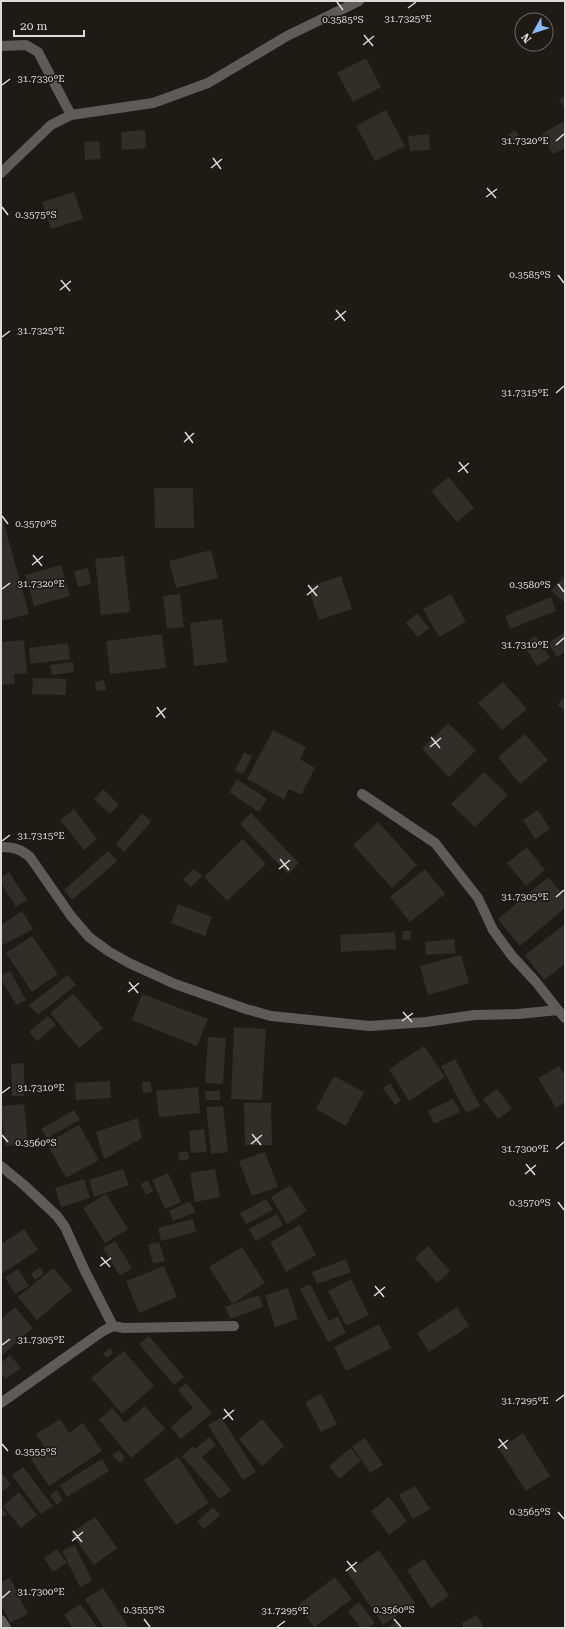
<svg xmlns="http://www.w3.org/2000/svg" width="566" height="1629" font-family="'Roboto Serif',serif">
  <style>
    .building { fill: #322d26 }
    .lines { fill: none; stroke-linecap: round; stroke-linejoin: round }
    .street { stroke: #5f5c58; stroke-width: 10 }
    .ticks { fill: none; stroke: #dedbd6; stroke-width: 1.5 }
    .ticks-label { font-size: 10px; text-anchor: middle; fill: #dedbd6; stroke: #1f1a14; stroke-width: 3.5; stroke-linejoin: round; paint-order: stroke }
  </style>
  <rect width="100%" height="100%" fill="#1f1a14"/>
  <path class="building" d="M366,58L381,87L353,102L337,73Z
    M565,96V109L559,99Z
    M386,110L405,146L375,161L356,126Z
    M565,121V148L553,154L541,134Z
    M145,130L146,148L122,150L121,132Z
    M515,130L519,135L513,141L508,135Z
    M429,134L430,150L410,151L408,136Z
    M99,141L101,159L85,160L84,142Z
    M74,192L83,219L51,229L42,202Z
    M449,477L474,508L457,522L431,491Z
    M154,488H193L194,528H155Z
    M1,513L29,614L1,621Z
    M211,550L218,578L176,588L169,561Z
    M124,556L130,612L101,615L95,559Z
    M61,565L70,596L34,606L25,575Z
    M88,568L91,584L78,587L74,571Z
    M565,575V603L551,591Z
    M341,576L352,609L319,620L308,587Z
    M180,594L184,627L167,629L163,596Z
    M451,594L466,622L439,637L423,609Z
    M551,597L556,611L510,629L505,616Z
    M417,613L429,628L418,637L406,623Z
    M222,619L227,662L194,666L190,623Z
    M565,632V652L557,657L548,643Z
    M162,634L166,668L110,674L106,641Z
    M536,636L550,658L537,666L523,644Z
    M24,640L27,673L14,674L15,684L2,685L1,642Z
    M68,643L70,659L31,664L29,648Z
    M73,662L74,672L52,675L50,665Z
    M33,678L66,679V695L32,694Z
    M104,680L106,690L96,691L95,682Z
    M503,682L527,709L502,730L478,703Z
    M565,696V711L558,705Z
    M448,723L476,750L449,777L422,749Z
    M273,730L306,747L300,759L315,768L301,795L289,789L284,799L247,779Z
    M525,734L548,760L520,784L498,757Z
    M244,752L252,756L243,774L235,770Z
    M484,772L508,795L475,827L451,804Z
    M237,779L267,799L259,812L229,792Z
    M103,789L119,805L110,814L94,799Z
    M74,809L97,839L84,850L60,820Z
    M538,810L550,829L535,839L523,820Z
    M142,813L151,822L124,852L116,844Z
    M251,813L299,863L288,874L240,824Z
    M378,822L417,865L392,888L353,845Z
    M243,839L266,864L227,901L204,877Z
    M527,847L545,870L526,886L507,863Z
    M108,851L117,861L72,900L64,890Z
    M194,869L202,876L191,887L183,879Z
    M425,869L445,894L410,922L390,897Z
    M9,872L27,900L16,907L1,883V877Z
    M548,877L565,897V908L520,946L498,919Z
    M178,904L212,917L205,936L171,923Z
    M22,911L33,929L1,946V925Z
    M565,924V964L544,980L525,955Z
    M403,931H411L410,940H402Z
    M395,932L396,949L341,952L340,935Z
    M32,936L58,974L32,992L6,953Z
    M454,939L456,953L426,955L425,942Z
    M461,955L469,983L428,995L420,966Z
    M10,971L26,1000L16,1005L1,979V976Z
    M68,975L76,985L38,1015L29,1005Z
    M73,994L103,1028L79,1048L50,1013Z
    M142,994L208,1019L197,1046L132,1020Z
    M48,1016L56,1025L37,1041L29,1032Z
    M234,1027L266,1029L262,1100L231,1099Z
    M208,1037L226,1038L223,1084L205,1083Z
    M424,1046L445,1077L409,1101L389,1069Z
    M455,1059L480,1106L466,1113L441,1066Z
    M24,1063V1096H12L11,1064Z
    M559,1066L565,1076V1102L556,1108L538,1078Z
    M334,1076L364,1092L346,1126L316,1109Z
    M110,1081L111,1098L76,1100L75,1083Z
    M150,1081L152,1092L143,1093L142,1082Z
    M390,1083L401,1101L395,1105L383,1088Z
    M198,1087L200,1113L159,1117L156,1091Z
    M497,1089L512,1109L498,1119L483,1099Z
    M205,1091H220V1100H206Z
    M453,1099L460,1112L434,1124L428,1111Z
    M244,1103H271L272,1145H245Z
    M24,1104L28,1144L5,1146L1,1106Z
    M223,1106L228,1152L211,1154L206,1107Z
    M74,1110L80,1120L47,1138L41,1129Z
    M138,1118L142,1138L104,1159L96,1132Z
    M79,1125L99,1160L66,1178L47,1143Z
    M204,1129L207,1152L191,1153L189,1131Z
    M188,1151L189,1159L180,1161L178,1153Z
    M265,1152L278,1187L252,1196L239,1161Z
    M123,1169L129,1185L94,1197L89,1180Z
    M215,1169L220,1197L195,1202L190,1173Z
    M168,1173L181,1202L165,1209L152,1180Z
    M84,1179L90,1198L61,1207L55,1188Z
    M148,1180L153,1191L146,1195L141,1184Z
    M290,1185L307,1211L287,1224L271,1197Z
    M106,1194L128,1229L105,1243L83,1208Z
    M266,1199L273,1210L246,1224L240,1213Z
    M190,1201L195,1212L173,1221L169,1211Z
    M277,1214L283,1225L256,1241L249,1229Z
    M193,1219L196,1232L161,1241L158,1228Z
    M300,1225L316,1255L286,1272L270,1242Z
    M24,1229L38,1250L1,1274V1244Z
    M115,1241L132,1268L120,1276L103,1248Z
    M159,1242L165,1261L153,1264L148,1245Z
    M428,1246L450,1271L437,1283L415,1258Z
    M242,1247L265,1283L232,1304L209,1267Z
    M346,1259L351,1272L317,1284L312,1272Z
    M164,1266L177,1297L139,1313L126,1281Z
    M40,1267L44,1273L35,1280L31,1274Z
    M53,1268L72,1290L37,1320L18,1297Z
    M18,1269L29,1286L15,1294L5,1277Z
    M351,1279L369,1315L346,1326L328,1291Z
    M310,1284L329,1321L338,1316L346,1333L328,1342L300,1289Z
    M288,1288L298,1319L275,1327L265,1295Z
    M259,1295L263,1307L230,1319L225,1307Z
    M15,1307L33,1328L1,1356V1319Z
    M457,1307L469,1326L429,1352L417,1333Z
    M379,1324L391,1348L346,1371L334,1347Z
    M149,1336L184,1377L174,1385L139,1344Z
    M110,1348L113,1353L107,1358L103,1354Z
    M124,1351L154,1386L122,1414L91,1378Z
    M10,1355L21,1368L6,1379L1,1374V1363Z
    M186,1383L212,1413L181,1439L171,1427L193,1408L178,1390Z
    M321,1394L337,1424L321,1432L305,1402Z
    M145,1406L165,1429L131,1458L99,1420L112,1408L125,1423Z
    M221,1417L256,1472L243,1480L208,1425Z
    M60,1419L69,1433L83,1423L102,1451L49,1486L30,1458L45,1448L36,1434Z
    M262,1419L284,1446L262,1466L239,1439Z
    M523,1433L550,1476L526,1491L499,1449Z
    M209,1437L216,1445L202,1457L231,1490L220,1499L182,1456L193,1446L195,1449Z
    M365,1438L383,1465L370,1473L352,1446Z
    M351,1448L361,1461L339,1479L329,1466Z
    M119,1450L125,1458L120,1463L112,1455Z
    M178,1457L209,1503L176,1525L144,1480Z
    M102,1459L109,1471L67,1497L60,1485Z
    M23,1467L53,1506L41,1514L12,1475Z
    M1,1472L11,1484L1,1492Z
    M415,1486L430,1509L413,1519L399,1495Z
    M57,1490L63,1500L57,1505L50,1495Z
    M19,1492L37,1515L21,1528L3,1506Z
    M389,1497L407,1521L389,1535L371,1511Z
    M213,1507L220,1515L204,1529L197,1522Z
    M2,1508L7,1514L1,1518V1509Z
    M95,1517L117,1548L94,1565L71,1533Z
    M75,1545L92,1581L80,1587L62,1551Z
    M57,1549L67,1563L53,1572L44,1558Z
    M379,1550L415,1603L383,1625L347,1572Z
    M424,1559L449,1596L431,1608L407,1570Z
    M335,1577L352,1599L314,1627L298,1605Z
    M10,1578L28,1614L10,1623L1,1604V1582Z
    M103,1588L129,1628H104L85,1599Z
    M359,1602L375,1623L368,1628H361L348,1611Z
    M80,1604L98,1628H73L64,1615Z
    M477,1615L484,1628H464L462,1623Z
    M397,1621L402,1628H387Z"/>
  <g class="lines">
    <path class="street" d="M1,46L26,45L38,52L71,115
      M1,173L51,125L71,115L153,103L208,83L287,36L359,1
      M362,794L435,843L478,898L493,930L512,956L536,982L558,1010
      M1,847C13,847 21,849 30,857L71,916L89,937L108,951L129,963L175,984L246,1009L271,1016L370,1026L426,1022L474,1015L518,1014L558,1010L565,1018
      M1,1166L24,1185L57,1216L65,1227L85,1271L113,1326L103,1331L1,1403
      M113,1326L124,1328L234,1326
      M1,1620L6,1628"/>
  </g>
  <path class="ticks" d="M337,2L343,10M408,8L416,2M364,35L373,46M363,45L374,36M2,85L10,79M556,141L564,134M213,158L221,169M211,168L222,159M487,188L496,198M486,197L497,189M2,207L8,215M558,275L564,283M61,280L70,291M60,290L71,281M336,310L345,321M335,320L346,311M2,337L10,331M556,393L564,386M185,432L193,443M184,442L194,433M459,462L468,473M458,472L469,463M2,516L8,524M33,555L42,566M32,565L43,556M558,584L564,592M308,585L317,596M2,589L10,583M307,595L318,586M556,645L564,638M157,707L165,718M156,717L166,708M431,737L440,748M430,747L441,738M2,841L10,835M280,859L289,870M279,869L290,860M556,897L564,890M129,982L138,993M128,992L139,983M403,1012L412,1022M402,1021L413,1013M2,1093L10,1087M252,1134L261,1145M2,1135L8,1142M251,1144L262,1135M556,1149L564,1142M526,1164L535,1175M525,1174L536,1165M558,1202L564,1210M101,1257L110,1267M100,1266L111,1258M375,1286L384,1297M374,1296L385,1287M2,1345L10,1339M556,1401L564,1395M224,1409L233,1420M223,1419L234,1410M499,1439L507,1449M2,1444L8,1451M498,1448L508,1440M558,1512L564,1519M73,1531L82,1542M72,1541L83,1532M347,1561L356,1572M346,1571L357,1562M2,1598L10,1591M144,1619L150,1627M394,1619L401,1627M277,1627L285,1621"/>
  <g class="ticks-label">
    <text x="408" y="22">31.7325°E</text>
    <text x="343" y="23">0.3585°S</text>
    <text x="41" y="82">31.7330°E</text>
    <text x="525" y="144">31.7320°E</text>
    <text x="36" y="218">0.3575°S</text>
    <text x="530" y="278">0.3585°S</text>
    <text x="41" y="334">31.7325°E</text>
    <text x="525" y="396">31.7315°E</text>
    <text x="36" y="527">0.3570°S</text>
    <text x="41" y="587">31.7320°E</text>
    <text x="530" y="588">0.3580°S</text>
    <text x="525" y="648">31.7310°E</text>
    <text x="41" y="839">31.7315°E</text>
    <text x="525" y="900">31.7305°E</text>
    <text x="41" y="1091">31.7310°E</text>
    <text x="36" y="1146">0.3560°S</text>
    <text x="525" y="1152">31.7300°E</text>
    <text x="530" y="1206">0.3570°S</text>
    <text x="41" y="1343">31.7305°E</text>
    <text x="525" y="1404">31.7295°E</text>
    <text x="36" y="1455">0.3555°S</text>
    <text x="530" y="1515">0.3565°S</text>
    <text x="41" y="1595">31.7300°E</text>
    <text x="144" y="1613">0.3555°S</text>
    <text x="394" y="1613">0.3560°S</text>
    <text x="285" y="1614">31.7295°E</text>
  </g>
  <rect width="566" height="1629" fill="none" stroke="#dedbd6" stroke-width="4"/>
  <g transform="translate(534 32) rotate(231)"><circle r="19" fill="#1f1a14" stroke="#6b6762"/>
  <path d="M0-3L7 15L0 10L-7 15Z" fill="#88bafc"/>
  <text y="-6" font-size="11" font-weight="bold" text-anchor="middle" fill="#dedbd6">N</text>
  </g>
  <path d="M14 30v6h70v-6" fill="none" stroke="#dedbd6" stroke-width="2"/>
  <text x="20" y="30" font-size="12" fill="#dedbd6" stroke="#1f1a14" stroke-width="3" paint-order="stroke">20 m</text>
</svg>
